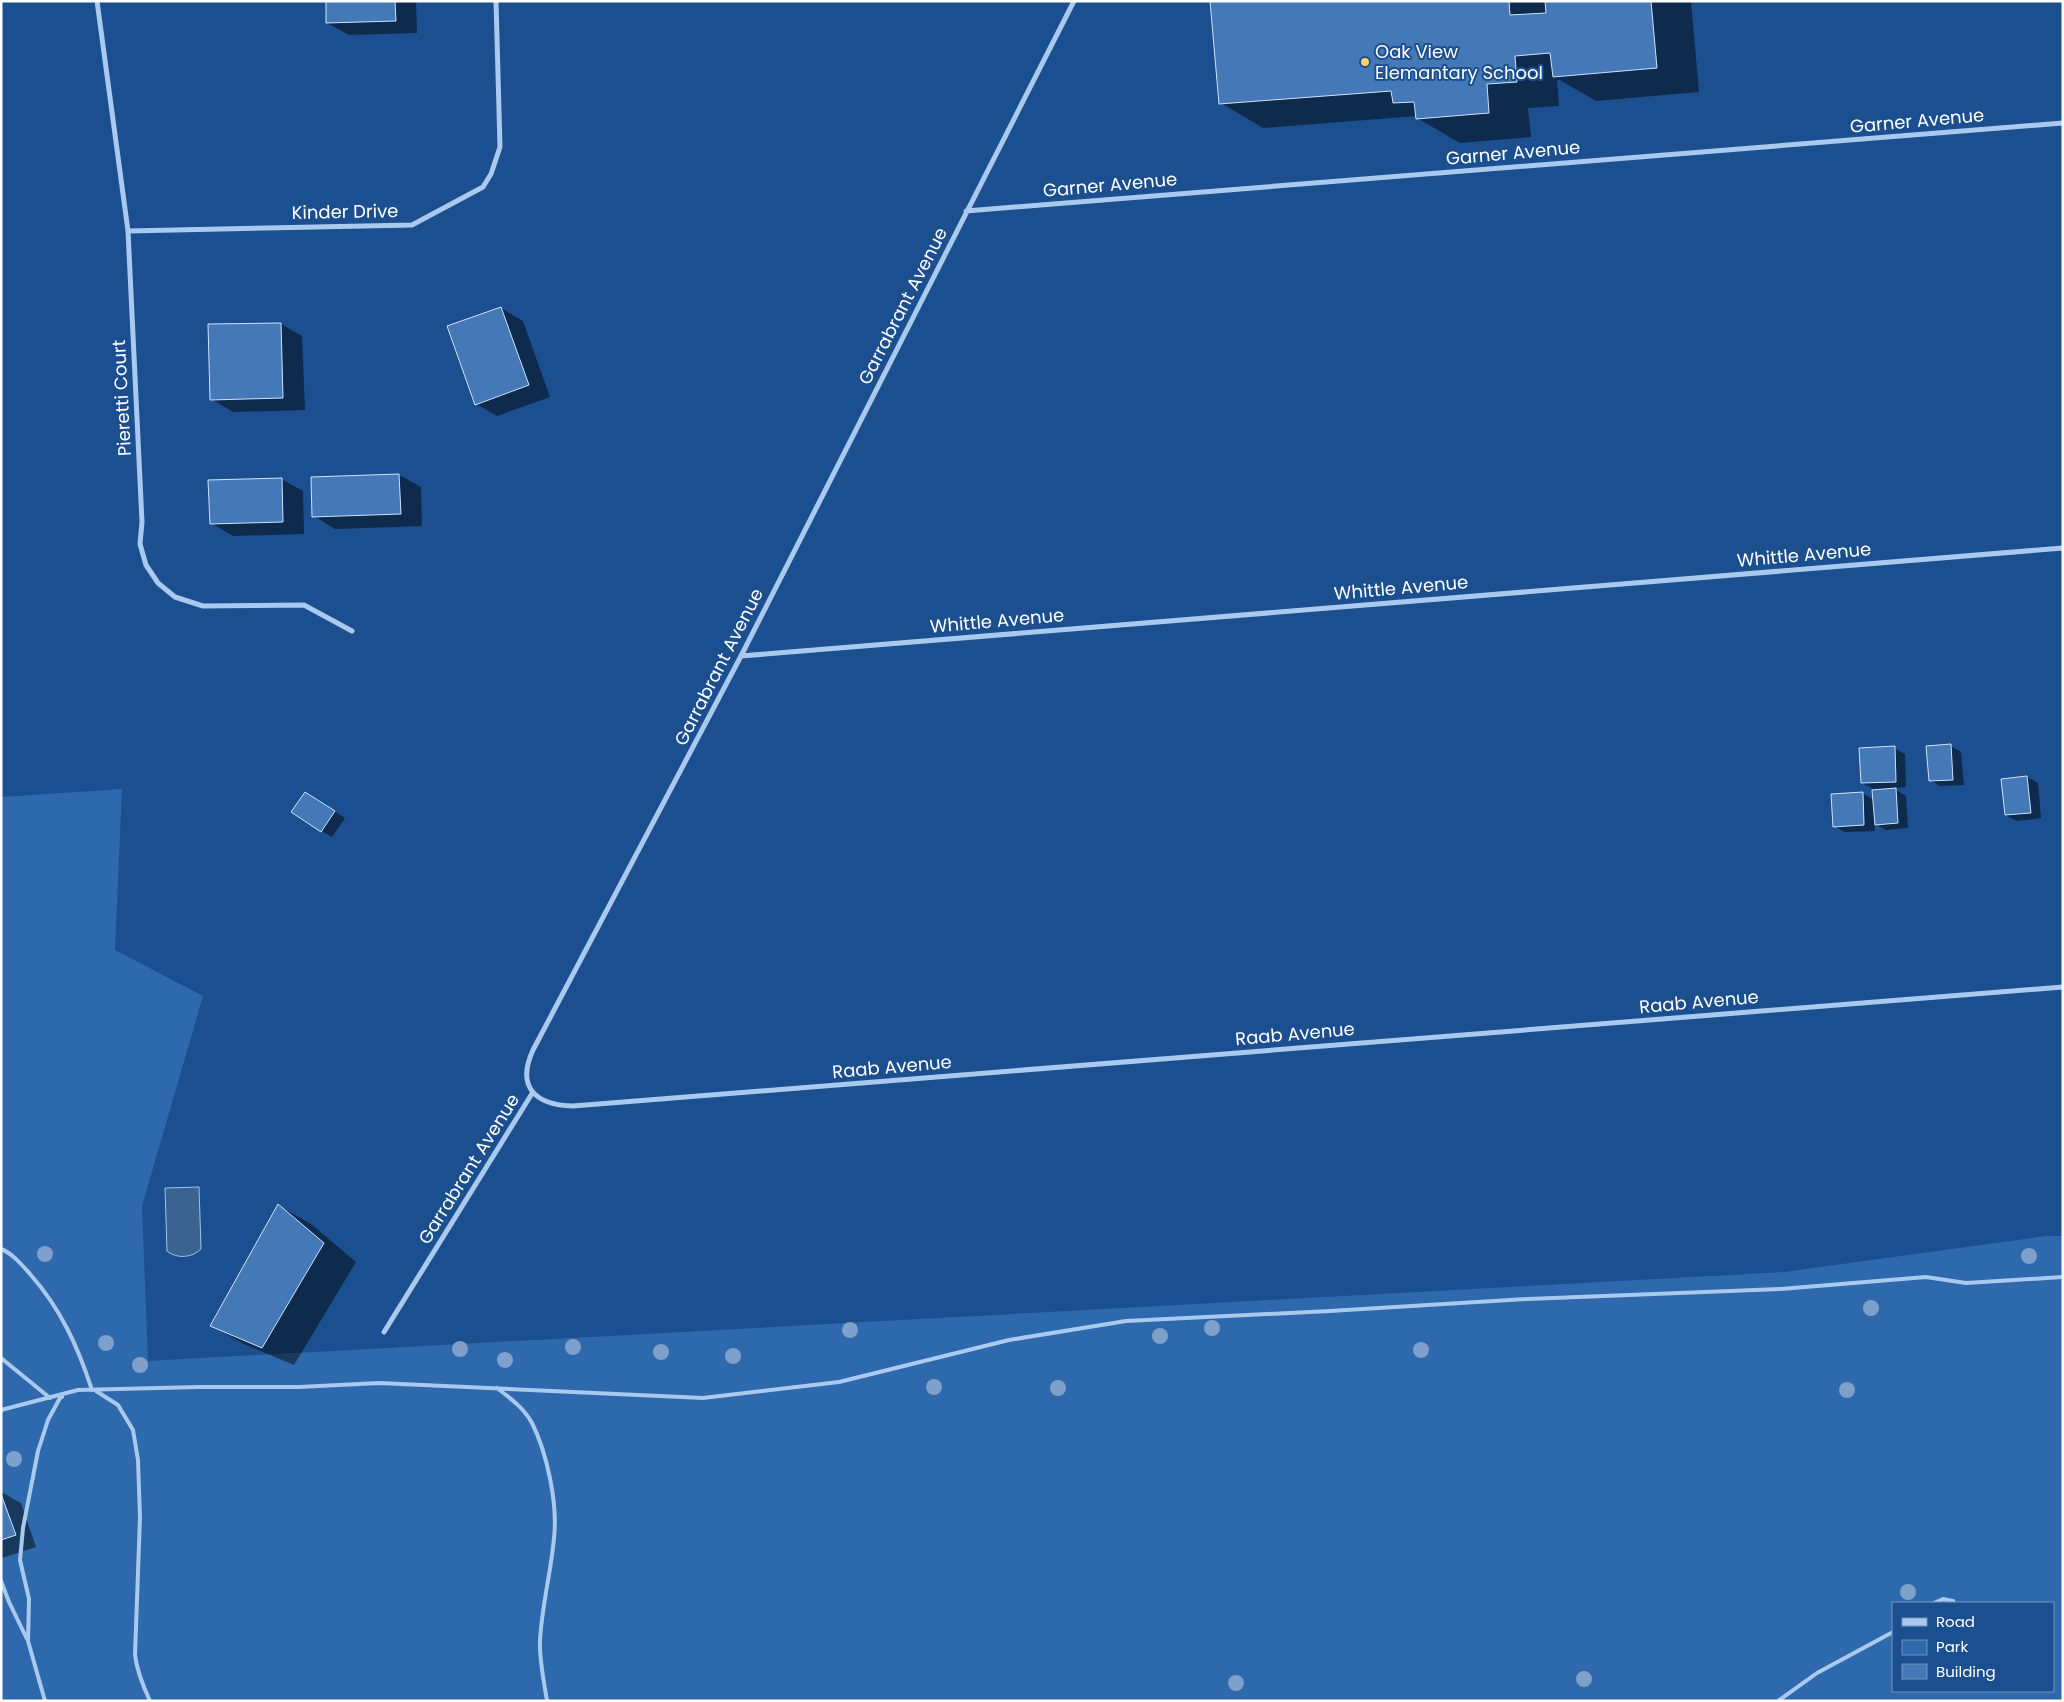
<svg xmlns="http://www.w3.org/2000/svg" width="2064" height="1702" font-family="Poppins,sans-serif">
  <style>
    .green { fill: #2e69ad; fill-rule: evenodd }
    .water { fill: #3c6290; stroke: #9cc4f0 }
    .shadow { fill: #0007 }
    .building { fill: #4478b7; stroke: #cfe3fa }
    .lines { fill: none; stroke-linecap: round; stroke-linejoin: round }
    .service { stroke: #a9c9ee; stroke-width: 4 }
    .minor { stroke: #a9c9ee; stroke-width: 5 }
    .tree { fill: #7ea0ca }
    .poi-dot { fill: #ffd166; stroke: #1b4f8f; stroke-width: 2 }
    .labels { text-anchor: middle; stroke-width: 4; stroke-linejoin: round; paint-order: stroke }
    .poi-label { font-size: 18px; fill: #fff; stroke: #1b4f8f; text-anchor: start }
    .street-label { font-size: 18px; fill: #fff; stroke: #1b4f8f }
  </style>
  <rect width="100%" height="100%" fill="#1b4f8f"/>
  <path class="green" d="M122,789L115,950L203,996L142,1206L148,1361L1784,1272L2046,1236H2063V1701H1V797ZM1893,1603H2053V1691H1893Z"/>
  <path class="water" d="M199,1187L201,1249C192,1258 177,1259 167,1251L165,1188Z"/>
  <path class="shadow" d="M327,1H416L417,33L349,35L327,23Z
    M1211,1H1691L1699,92L1596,101L1560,80H1557L1559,106L1528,108L1531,137L1460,143L1417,118V116L1263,128L1221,103Z
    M501,308L523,321L550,397L497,416L476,404Z
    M281,324L302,336L305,410L233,412L211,399Z
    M399,475L421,487L422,526L335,529L314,516Z
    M281,479L303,491L304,534L233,536L211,523Z
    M1951,746L1961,752L1964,785L1940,786L1930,780Z
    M1894,748L1905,754L1906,787L1893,788L1906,796L1908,828L1886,830L1874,823L1875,831L1845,832L1834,826L1862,793L1874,800L1877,791L1862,783Z
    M2027,777L2038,783L2041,818L2017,821L2006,815Z
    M316,799L345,818L332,837L322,831Z
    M279,1206L311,1224L356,1262L294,1365L244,1344L212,1326Z
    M1,1492L21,1503L36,1547L2,1558Z"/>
  <path class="building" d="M326,1H395L396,21L326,23Z
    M1210,1H1509L1510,15L1546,13L1545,1H1651L1657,68L1553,77L1550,53L1515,56L1517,82L1487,84L1489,113L1416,119L1414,102L1393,103L1391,91L1219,104Z
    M501,307L529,385L475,405L447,326Z
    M281,323L283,398L210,400L208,324Z
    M399,474L401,514L312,517L311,477Z
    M282,478L283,522L210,524L208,480Z
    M1951,744L1953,780L1929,781L1926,746Z
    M1895,746L1896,782L1861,783L1859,748Z
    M2027,776L2031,813L2005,815L2001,779Z
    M1896,788L1898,823L1875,825L1872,790Z
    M305,792L335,811L321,832L291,812Z
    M1863,792L1864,825L1833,827L1831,794Z
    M278,1204L324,1243L262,1348L210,1326Z
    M1,1494L16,1535L1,1540Z"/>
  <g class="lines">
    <path class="service" d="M1,1249C12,1253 22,1265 30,1274C61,1309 78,1347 92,1390
      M1,1358L50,1398
      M497,1388C510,1398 524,1408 532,1423C547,1453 558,1504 554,1538C551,1572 542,1605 540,1640C539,1660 544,1681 547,1701
      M96,1391L118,1405L133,1430L138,1460L140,1517L135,1655C137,1672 143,1686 150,1701
      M1,1410L78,1390L199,1387H299L379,1383L703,1398L839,1382L1009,1340L1126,1321L1330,1311L1528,1299L1781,1289L1926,1277L1966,1283L2063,1277
      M1,1581L9,1602L27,1639
      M1934,1603L1943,1599L1953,1601L1954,1603
      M45,1701L28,1641L29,1599L20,1560L23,1528L38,1451L48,1420L60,1398L62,1397
      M1778,1701L1817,1673L1893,1632"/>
    <path class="minor" d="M97,1L128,231L142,522L140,544L146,565L158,583L175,597L203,606L304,605L352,631
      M1074,1L741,656L533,1050C516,1087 535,1105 573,1106L2063,987
      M966,211L2063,123
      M128,231L412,225L483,187L491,174L500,147L496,1
      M741,656L2063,548
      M384,1332L533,1092"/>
  </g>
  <g class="tree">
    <circle cx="45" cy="1254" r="8"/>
    <circle cx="2029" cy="1256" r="8"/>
    <circle cx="1871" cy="1308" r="8"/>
    <circle cx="1212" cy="1328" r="8"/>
    <circle cx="850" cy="1330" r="8"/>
    <circle cx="1160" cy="1336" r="8"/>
    <circle cx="106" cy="1343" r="8"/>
    <circle cx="573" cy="1347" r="8"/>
    <circle cx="460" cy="1349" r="8"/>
    <circle cx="1421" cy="1350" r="8"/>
    <circle cx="661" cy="1352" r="8"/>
    <circle cx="733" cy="1356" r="8"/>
    <circle cx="505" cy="1360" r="8"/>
    <circle cx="140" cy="1365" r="8"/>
    <circle cx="934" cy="1387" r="8"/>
    <circle cx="1058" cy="1388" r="8"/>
    <circle cx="1847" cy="1390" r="8"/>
    <circle cx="14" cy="1459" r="8"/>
    <circle cx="1908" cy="1592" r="8"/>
    <circle cx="1584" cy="1679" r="8"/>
    <circle cx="1236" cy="1683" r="8"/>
  </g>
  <circle class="poi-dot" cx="1365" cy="62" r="5"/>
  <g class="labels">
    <g class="poi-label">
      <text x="1375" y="58">Oak View<tspan x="1375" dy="21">Elemantary School</tspan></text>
    </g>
    <g class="street-label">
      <text transform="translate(1917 121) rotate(-5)" y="6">Garner Avenue</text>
      <text transform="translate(1513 153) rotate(-5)" y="6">Garner Avenue</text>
      <text transform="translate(1110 185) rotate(-5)" y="6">Garner Avenue</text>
      <text transform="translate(345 212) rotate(-1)" y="6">Kinder Drive</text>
      <text transform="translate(903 306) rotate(-63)" y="6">Garrabrant Avenue</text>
      <text transform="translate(122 398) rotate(-93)" y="6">Pieretti Court</text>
      <text transform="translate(1804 555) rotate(-5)" y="6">Whittle Avenue</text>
      <text transform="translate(1401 588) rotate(-5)" y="6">Whittle Avenue</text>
      <text transform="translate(997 621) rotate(-5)" y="6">Whittle Avenue</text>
      <text transform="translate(719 667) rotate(-63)" y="6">Garrabrant Avenue</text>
      <text transform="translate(1699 1002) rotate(-5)" y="6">Raab Avenue</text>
      <text transform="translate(1295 1034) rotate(-5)" y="6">Raab Avenue</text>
      <text transform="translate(892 1067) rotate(-5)" y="6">Raab Avenue</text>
      <text transform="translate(469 1169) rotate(-58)" y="6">Garrabrant Avenue</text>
    </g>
  </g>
  <rect width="2064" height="1702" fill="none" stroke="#ffffff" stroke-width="5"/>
  <rect x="1892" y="1602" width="162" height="90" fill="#1b4f8f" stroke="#7695bc"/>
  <rect x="1902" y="1618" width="25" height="8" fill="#a9c9ee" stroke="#7695bc"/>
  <text x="1936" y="1627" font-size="15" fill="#ffffff">Road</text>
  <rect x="1902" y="1640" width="25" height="15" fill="#2e69ad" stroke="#7695bc"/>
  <text x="1936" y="1652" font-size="15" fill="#ffffff">Park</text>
  <rect x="1902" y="1664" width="25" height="15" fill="#4478b7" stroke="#7695bc"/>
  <text x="1936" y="1677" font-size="15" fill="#ffffff">Building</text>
</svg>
